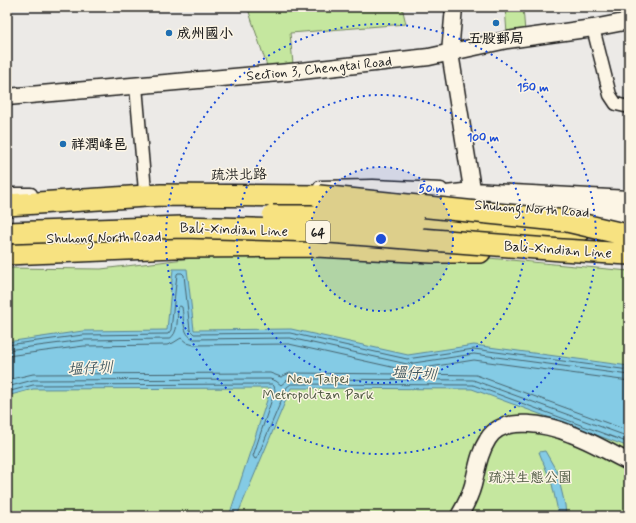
<svg xmlns="http://www.w3.org/2000/svg" width="636" height="523" font-family="Mynerve,'LXGW WenKai TC',sans-serif">
  <style>
    .green { fill: #c5e79f; stroke: #70825e }
    .water { fill: #84cbe5; stroke: #5a8595 }
    .lines { fill: none; stroke-linecap: round; stroke-linejoin: round }
    .shore { stroke: #46626c; stroke-width: 1 }
    .street-casing { stroke: #1c1c1c; stroke-width: 15 }
    .secondary-casing { stroke: #1c1c1c; stroke-width: 19 }
    .highway-casing { stroke: #1c1c1c; stroke-width: 24 }
    .street { stroke: #fcf5e5; stroke-width: 12 }
    .secondary { stroke: #fcf5e5; stroke-width: 16 }
    .highway { stroke: #f7e281; stroke-width: 21 }
    .highway-bridge-casing { stroke: #1c1c1c; stroke-width: 24; stroke-linecap: butt }
    .highway-bridge { stroke: #f7e281; stroke-width: 21 }
    .ring { fill: none; stroke: #1d4ed8; stroke-width: 2; stroke-dasharray: 2 4 }
    .poi-dot { fill: #1f6fb2; stroke: #fcf5e5; stroke-width: 1.5 }
    .labels { text-anchor: middle; stroke-width: 3; stroke-linejoin: round; paint-order: stroke }
    .shield { fill: #fcf5e5; stroke: #5f5d58; stroke-width: 1 }
    .shield-label { font-size: 13px; font-weight: bold; fill: #1c1c1c }
    .poi-label { font-size: 14px; font-weight: bold; fill: #1c1c1c; stroke: #fcf5e5; text-anchor: start }
    .street-label { font-size: 14px; fill: #1c1c1c; stroke: #fcf5e5 }
    .park-label { font-size: 14px; fill: #4f5943; stroke: #fcf5e5 }
    .water-label { font-size: 15px; font-style: italic; fill: #405962; stroke: #fcf5e5 }
    .centre { fill: #1d4ed8; stroke: #fcf5e5; stroke-width: 2 }
    .ring-label { font-size: 12px; text-anchor: middle; font-weight: bold; fill: #1d4ed8; stroke: #fcf5e5; stroke-width: 3; stroke-linejoin: round; paint-order: stroke }
  </style>
  <rect width="100%" height="100%" fill="#eceae7"/>
  <filter id="ink" filterUnits="userSpaceOnUse"><feTurbulence type="fractalNoise" baseFrequency=".025" numOctaves="2"/><feDisplacementMap in="SourceGraphic" scale="8" xChannelSelector="R" yChannelSelector="G"/><feConvolveMatrix kernelMatrix="1 2 1 2 8 2 1 2 1" color-interpolation-filters="sRGB"/></filter>
  <g filter="url(#ink)">
    <path class="green" d="M252,7H402L406,24L290,33L293,64L269,72L248,9Z
      M505,7H523L525,32L507,34Z
      M210,256H467L629,271V516H7V268L101,269Z"/>
    <path class="water" d="M173,269H187L194,330L291,329L408,355L474,345L629,366V447L472,389L291,388L237,516H229L271,388L33,389L7,396V342L83,331L167,330Z
      M545,451L557,472L565,505L566,516H559L552,484L539,452Z"/>
    <g class="lines">
      <path class="shore" d="M7,345L83,335L168,334L171,330L177,274L178,273H182L184,275L190,330L194,334L290,333L407,359L474,349L629,370
        M7,350L84,340L169,339C179,334 177,317 178,307L180,306L182,307C184,318 182,335 194,339L290,338L407,364L474,354L629,375
        M7,356L84,346L167,345L173,343L181,338L187,343L194,345L289,344L405,370L406,372L404,374L290,373L281,377L270,373L33,374L7,380
        M629,381L474,360L411,370L409,372L411,374L476,375L629,431
        M7,387L33,380L270,379L276,381L281,385L286,381L291,379L473,380L629,437
        M7,392L33,385L272,384L274,386L275,390L253,456L255,459L257,458L287,387L291,384L473,385L629,443"/>
      <defs>
        <path id="street" d="M593,28L610,95L616,104L629,107
          M136,86L145,191
          M320,187L373,186L441,189
          M7,194H31"/>
        <path id="secondary" d="M454,7L450,53L474,201
          M7,97L301,71L429,57L507,40L593,28L629,21
          M403,199L472,191L629,199
          M497,204L629,215
          M459,516C465,506 470,496 473,485C477,469 479,453 488,439C503,414 549,425 571,434C591,441 610,453 629,462"/>
        <path id="highway" d="M7,205L161,195L319,196
          M414,223L580,231
          M7,254L175,247L316,246L432,252H480"/>
      </defs>
      <use href="#street" class="street-casing"/>
      <use href="#secondary" class="secondary-casing"/>
      <use href="#highway" class="highway-casing"/>
      <use href="#street" class="street"/>
      <use href="#secondary" class="secondary"/>
      <use href="#highway" class="highway"/>
      <defs>
        <path id="highway-bridge" d="M319,196L567,221L623,234
          M273,216H319L414,223
          M7,233L183,227L316,231L562,250L629,254"/>
      </defs>
      <use href="#highway-bridge" class="highway-bridge-casing"/>
      <use href="#highway-bridge" class="highway-bridge"/>
    </g>
  </g>
  <circle cx="381" cy="239" r="72" fill="#1d4ed8" fill-opacity=".12"/>
  <g class="ring">
    <circle cx="381" cy="239" r="72"/>
    <circle cx="381" cy="239" r="144"/>
    <circle cx="381" cy="239" r="215"/>
  </g>
  <g class="poi-dot">
    <circle cx="496" cy="23" r="4"/>
    <circle cx="169" cy="33" r="4"/>
    <circle cx="63" cy="144" r="4"/>
  </g>
  <g class="labels">
    <rect class="shield" x="306" y="221" width="24" height="22" rx="3"/>
    <g class="shield-label">
      <text x="318" y="237">64</text>
    </g>
    <g class="poi-label">
      <text x="177" y="38">成州國小</text>
      <text x="496" y="43" text-anchor="middle">五股郵局</text>
      <text x="71" y="149">祥潤峰邑</text>
    </g>
    <g class="street-label">
      <text transform="translate(319 68) rotate(-6)" y="5">Section 3, Chengtai Road</text>
      <text transform="translate(239 174) rotate(-1)" y="5">疏洪北路</text>
      <text transform="translate(532 208) rotate(4)" y="5">Shuhong North Road</text>
      <text transform="translate(234 229) rotate(2)" y="5">Bali-Xindian Line</text>
      <text transform="translate(104 237) rotate(-1)" y="5">Shuhong North Road</text>
      <text transform="translate(558 249) rotate(4)" y="5">Bali-Xindian Line</text>
    </g>
    <g class="park-label">
      <text x="318" y="383">New Taipei<tspan x="318" dy="16">Metropolitan Park</tspan></text>
      <text x="530" y="482">疏洪生態公園</text>
    </g>
    <g class="water-label">
      <text transform="translate(90 368) rotate(-3)" y="5">塭仔圳</text>
      <text transform="translate(414 373) rotate(3)" y="5">塭仔圳</text>
    </g>
  </g>
  <circle cx="381" cy="239" r="6" class="centre"/>
  <g class="ring-label">
    <text x="533" y="91">150 m</text>
    <text x="483" y="141">100 m</text>
    <text x="432" y="192">50 m</text>
  </g>
  <rect width="636" height="523" fill="none" stroke="#fcf5e5" stroke-width="24"/>
  <rect x="12" y="12" width="612" height="499" fill="none" stroke="#1c1c1c" stroke-width="1.5" filter="url(#ink)"/>
</svg>
